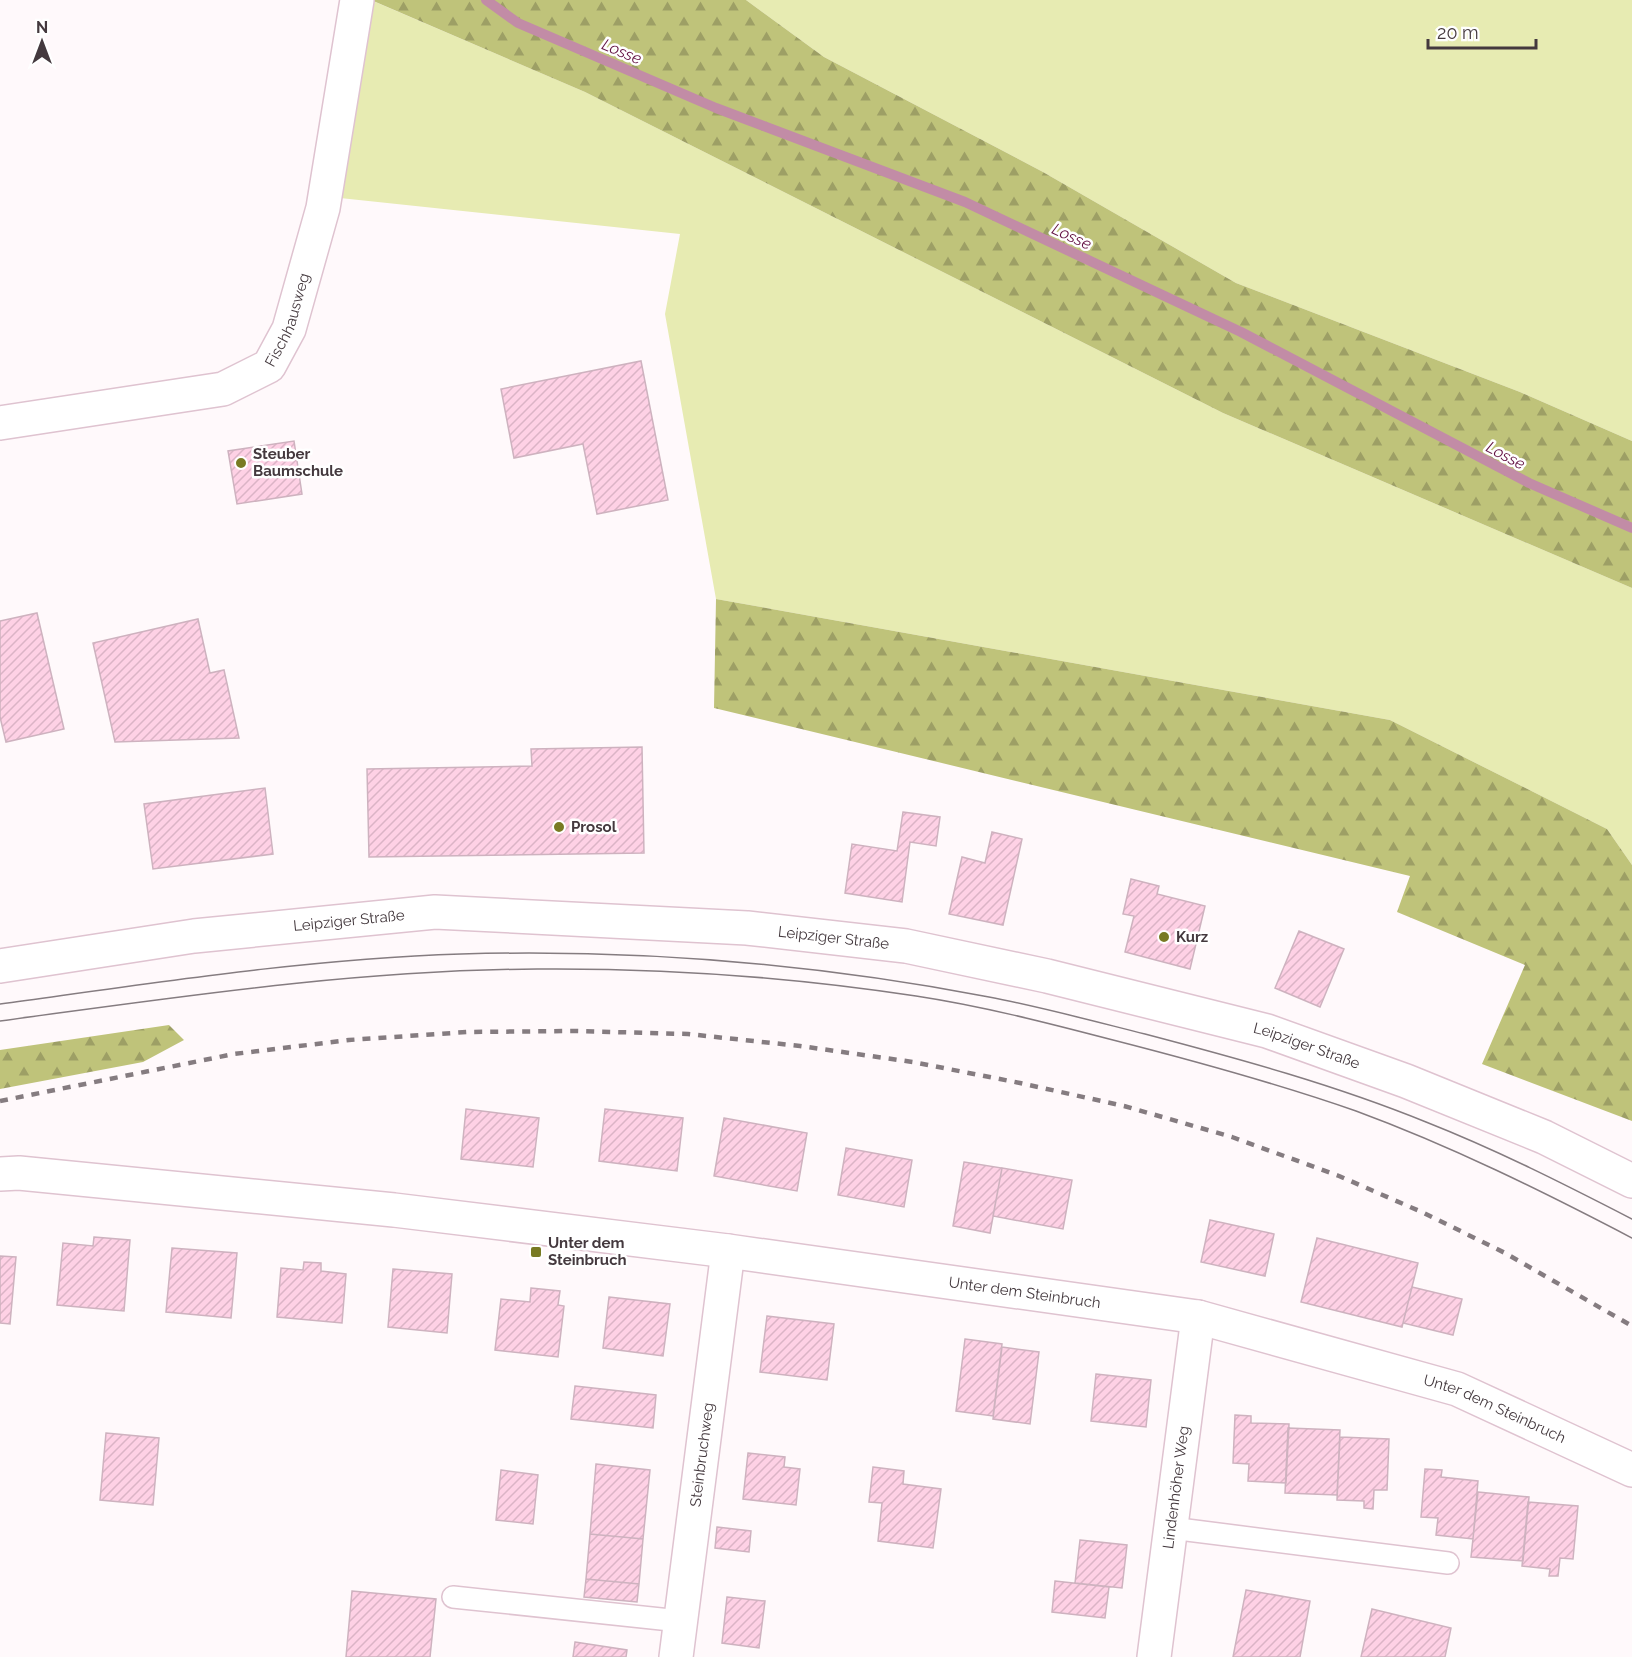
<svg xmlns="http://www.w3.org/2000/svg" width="1632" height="1657" font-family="Raleway,sans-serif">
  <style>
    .grass { fill: #e7ebb2 }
    .forest { fill: url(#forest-firs) }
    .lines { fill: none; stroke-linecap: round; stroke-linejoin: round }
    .stream { stroke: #c28ca6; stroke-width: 10 }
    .building { fill: url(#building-hatch); stroke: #ceb2bf; stroke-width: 1.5 }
    .service-casing { stroke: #dfc3d0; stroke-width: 24 }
    .minor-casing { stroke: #dfc3d0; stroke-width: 36 }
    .primary-casing { stroke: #dfc3d0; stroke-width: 36 }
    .service { stroke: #fff; stroke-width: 21 }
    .minor { stroke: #fff; stroke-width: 33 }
    .primary { stroke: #fff; stroke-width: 33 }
    .tram { stroke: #857c80; stroke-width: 1.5 }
    .rail { stroke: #857c80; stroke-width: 4.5; stroke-dasharray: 8 8; stroke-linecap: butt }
    .poi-dot { fill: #787a23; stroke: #fff; stroke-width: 2 }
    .labels { text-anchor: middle; stroke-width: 5; stroke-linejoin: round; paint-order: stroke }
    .street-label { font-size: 15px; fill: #44393e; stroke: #fff }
    .poi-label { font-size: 15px; font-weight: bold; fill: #44393e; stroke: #fff; text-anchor: start }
    .water-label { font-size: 16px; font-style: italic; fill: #610f41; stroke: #fff }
  </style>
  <defs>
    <pattern id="forest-firs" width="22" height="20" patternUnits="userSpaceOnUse" patternTransform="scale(1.5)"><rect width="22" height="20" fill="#bfc37a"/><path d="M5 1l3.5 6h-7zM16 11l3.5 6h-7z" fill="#9d9f65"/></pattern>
    <pattern id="building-hatch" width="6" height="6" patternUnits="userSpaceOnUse" patternTransform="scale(1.5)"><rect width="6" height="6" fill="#fed1e5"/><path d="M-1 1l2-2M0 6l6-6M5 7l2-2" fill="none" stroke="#dbb4c6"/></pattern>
  </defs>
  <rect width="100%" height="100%" fill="#fff9fb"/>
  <path class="grass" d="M746,0H1632V441L1520,392L1236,283L1043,172L824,57Z
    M373,1L585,92L1223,413L1632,588V865L1607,829L1390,720L716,599L665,314L680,234L340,198Z"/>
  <path class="forest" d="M371,0H746L824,57L1043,172L1236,283L1520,392L1632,441V588L1223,413L585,92Z
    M716,599L1390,720L1607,829L1632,865V1121L1482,1064L1525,965L1397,912L1410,876L714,708Z
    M169,1025L184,1040L143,1062L0,1089V1050Z"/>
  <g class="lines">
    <path class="stream" d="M486,0L518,23L716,108L965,202L1241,332L1529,483L1632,528"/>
  </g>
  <path class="building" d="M641,361L668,500L597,514L583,444L514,458L501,389Z
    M294,441L302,494L237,504L228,451Z
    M37,613L64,729L6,742L0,717V621Z
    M198,619L210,673L224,670L239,738L115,742L93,643Z
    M642,747L644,853L369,857L367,769L532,766L531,749Z
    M265,788L273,854L153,869L144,804Z
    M903,812L940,817L936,846L910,842L902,902L845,893L852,844L897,851Z
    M992,832L1022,839L1003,925L949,914L962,857L985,863Z
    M1131,879L1159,886L1157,894L1205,906L1190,969L1125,952L1134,916L1123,914Z
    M1299,931L1344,949L1320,1007L1275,988Z
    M466,1109L539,1118L533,1167L461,1159Z
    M605,1109L683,1118L677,1171L599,1161Z
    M724,1118L807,1133L797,1191L714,1176Z
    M846,1148L912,1160L904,1207L838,1195Z
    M964,1162L1002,1168L990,1233L953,1226Z
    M1002,1168L1072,1180L1063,1229L993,1216Z
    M1210,1220L1274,1234L1265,1276L1201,1262Z
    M94,1237L130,1240L124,1311L57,1305L63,1243L93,1246Z
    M1317,1238L1418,1263L1402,1327L1301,1302Z
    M172,1248L237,1253L231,1318L166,1312Z
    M0,1256L16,1257L10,1324L0,1323Z
    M304,1262L321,1263V1271L346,1274L342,1323L277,1317L281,1268L303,1270Z
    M393,1269L452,1274L447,1333L388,1327Z
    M1412,1287L1462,1299L1453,1335L1403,1323Z
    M531,1288L560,1291L558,1305L564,1306L558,1357L495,1350L501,1299L530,1302Z
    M609,1297L670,1304L663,1356L603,1348Z
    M767,1316L834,1324L827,1380L760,1372Z
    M965,1339L1002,1344L993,1416L956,1411Z
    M1002,1347L1039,1352L1030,1424L993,1419Z
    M1096,1374L1151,1380L1146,1427L1091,1421Z
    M575,1386L656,1395L653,1428L571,1419Z
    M1235,1415L1251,1416V1423L1289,1424L1286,1483L1248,1481L1249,1464L1233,1463Z
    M1288,1428L1340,1430L1337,1495L1285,1493Z
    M106,1433L159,1438L153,1505L100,1500Z
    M1340,1437L1389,1439L1387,1490H1374L1373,1509L1364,1508V1501L1337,1500Z
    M748,1453L785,1457L784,1467L800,1469L796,1505L743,1499Z
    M596,1464L650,1470L643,1539L590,1534Z
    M873,1467L904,1471L903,1484L941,1489L933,1548L878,1541L882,1503L869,1502Z
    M1425,1469L1442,1470L1441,1477L1478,1481L1473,1539L1436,1535L1438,1518L1421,1517Z
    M501,1470L538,1475L533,1524L496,1520Z
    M1478,1492L1529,1497L1523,1561L1471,1557Z
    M1528,1502L1578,1506L1573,1559L1560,1558L1558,1576H1549L1550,1569L1522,1566Z
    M717,1527L751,1531L749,1552L715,1548Z
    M590,1534L643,1539L639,1584L586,1579Z
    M1080,1540L1127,1545L1122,1588L1075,1583Z
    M586,1579L639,1584L637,1602L584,1597Z
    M1055,1581L1109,1587L1105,1618L1052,1612Z
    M1246,1590L1310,1601L1300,1657H1233Z
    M352,1591L436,1599L430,1657H346Z
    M727,1597L765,1601L759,1648L722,1643Z
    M1372,1609L1451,1628L1445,1657H1361Z
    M575,1642L627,1650L626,1657H573Z"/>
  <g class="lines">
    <defs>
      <path id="service" d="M1171,1528L1448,1563
        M453,1597L680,1621"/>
      <g id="minor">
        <path id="s1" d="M0,423L223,389L269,366L289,329L323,208L357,0"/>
        <path id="s2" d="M0,1174L19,1173L394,1210L728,1251L1198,1317L1457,1389L1632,1470"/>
        <path id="s3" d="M676,1657L728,1251"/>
        <path id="s4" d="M1154,1657L1198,1317"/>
      </g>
      <g id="primary">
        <path id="s5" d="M0,966L194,936L435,912L747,928L906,946L1047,976L1267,1031L1406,1081L1544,1137L1632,1181"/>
      </g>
    </defs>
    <use href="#service" class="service-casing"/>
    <use href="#minor" class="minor-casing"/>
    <use href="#primary" class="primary-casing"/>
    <use href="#service" class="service"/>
    <use href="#minor" class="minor"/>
    <use href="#primary" class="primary"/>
    <path class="tram" d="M0,1004C153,983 306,959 461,954C637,949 816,964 989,997C1041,1007 1093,1021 1145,1034C1240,1059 1335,1085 1426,1122C1497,1150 1564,1184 1632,1219
      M0,1021C178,997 357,970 537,969C663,968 791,977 916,996C982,1006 1048,1023 1113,1040C1195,1061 1276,1083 1356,1111C1451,1146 1542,1191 1632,1238"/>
    <path class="rail" d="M0,1101L234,1054L349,1040L467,1032L574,1031L688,1034L800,1046L913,1062L1020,1083L1124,1106L1232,1137L1339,1176L1424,1213L1505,1253L1632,1326"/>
  </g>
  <g class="poi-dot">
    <circle cx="241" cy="463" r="6"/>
    <circle cx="559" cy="827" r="6"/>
    <circle cx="1164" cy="937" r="6"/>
    <rect x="530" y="1246" width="12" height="12" rx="3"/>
  </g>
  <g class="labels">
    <g class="street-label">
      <text dy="5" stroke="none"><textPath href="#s1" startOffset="327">Fischhausweg</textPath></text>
      <text dy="5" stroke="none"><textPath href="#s5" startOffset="352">Leipziger Straße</textPath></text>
      <text dy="5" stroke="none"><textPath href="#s5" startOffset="838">Leipziger Straße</textPath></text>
      <text dy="5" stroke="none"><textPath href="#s5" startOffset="1324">Leipziger Straße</textPath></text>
      <text dy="5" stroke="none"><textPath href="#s2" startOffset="1032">Unter dem Steinbruch</textPath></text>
      <text dy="5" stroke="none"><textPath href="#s2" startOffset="1518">Unter dem Steinbruch</textPath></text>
      <text dy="5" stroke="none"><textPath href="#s3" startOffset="204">Steinbruchweg</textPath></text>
      <text dy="5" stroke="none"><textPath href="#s4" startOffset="171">Lindenhöher Weg</textPath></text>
    </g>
    <g class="poi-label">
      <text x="253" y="459">Steuber<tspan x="253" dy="17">Baumschule</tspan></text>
      <text x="571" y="832">Prosol</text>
      <text x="1176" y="942">Kurz</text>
      <text x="548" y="1248">Unter dem<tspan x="548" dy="17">Steinbruch</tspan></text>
    </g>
    <g class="water-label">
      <text transform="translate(622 51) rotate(23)" y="6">Losse</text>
      <text transform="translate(1072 236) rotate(25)" y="6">Losse</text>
      <text transform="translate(1506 455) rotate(28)" y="6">Losse</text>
    </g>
  </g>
  <g transform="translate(42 42)" stroke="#ffffff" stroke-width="4.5" paint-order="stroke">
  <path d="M0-4.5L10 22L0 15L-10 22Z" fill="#44393e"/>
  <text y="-9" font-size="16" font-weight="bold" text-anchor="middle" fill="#44393e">N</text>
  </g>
  <path d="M1428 39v9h108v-9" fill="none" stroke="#44393e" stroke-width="3"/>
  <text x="1437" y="39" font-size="18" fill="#44393e" stroke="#ffffff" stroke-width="4.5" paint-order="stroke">20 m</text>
</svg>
